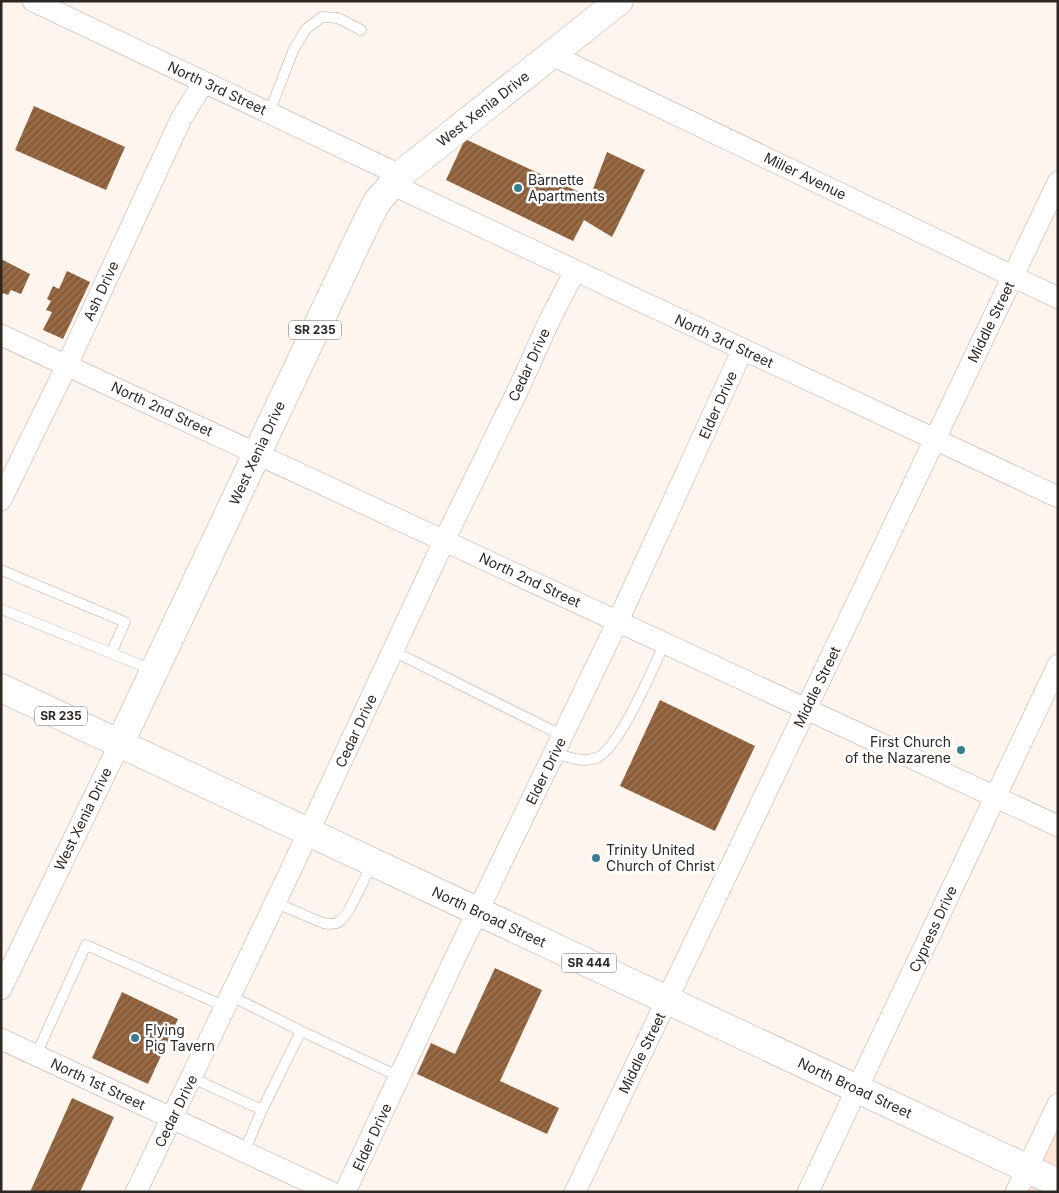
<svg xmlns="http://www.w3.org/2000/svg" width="1059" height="1193" font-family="Inter,sans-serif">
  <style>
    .built { fill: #fee7d7 }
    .building { fill: url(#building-hatch) }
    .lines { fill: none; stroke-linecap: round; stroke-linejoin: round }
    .lane-casing { stroke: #bdaea3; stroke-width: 11 }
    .street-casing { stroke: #bdaea3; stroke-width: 22 }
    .primary-casing { stroke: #bdaea3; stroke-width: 29 }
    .lane { stroke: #fff; stroke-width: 10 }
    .street { stroke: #fff; stroke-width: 21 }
    .primary { stroke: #fff; stroke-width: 28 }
    .poi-dot { fill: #3a7d8d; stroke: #fff; stroke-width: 2 }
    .labels { text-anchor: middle; stroke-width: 5; stroke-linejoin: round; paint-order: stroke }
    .shield { fill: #fff; stroke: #6d6866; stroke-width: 1 }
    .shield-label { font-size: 12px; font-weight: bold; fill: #2e2824 }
    .street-label { font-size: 14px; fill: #2e2824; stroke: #fff }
    .poi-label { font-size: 14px; fill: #2e2824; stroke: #fff; text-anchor: start }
  </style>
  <defs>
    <pattern id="building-hatch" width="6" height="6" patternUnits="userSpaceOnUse" patternTransform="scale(1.25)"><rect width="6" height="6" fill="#8d5d37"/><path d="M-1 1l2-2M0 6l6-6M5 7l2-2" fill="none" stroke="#9c7a5f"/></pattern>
  </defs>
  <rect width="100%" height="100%" fill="#fef5ee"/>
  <path class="built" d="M1058,1124V1192H1026Z"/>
  <path class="building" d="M34,106L125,147L106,190L15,150Z
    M465,139L590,197L607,152L645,170L612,237L584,220L573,241L446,180Z
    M1,259L30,274L21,294L11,290L8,295L3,293L1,296Z
    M67,271L90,282L63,339L43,330L52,312L46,310L51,301L47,299L53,286L59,289Z
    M660,700L755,746L715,831L620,786Z
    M495,968L542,990L500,1081L559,1108L547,1134L417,1074L431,1043L455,1054Z
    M122,992L178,1019L148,1084L92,1058Z
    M72,1098L114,1117L80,1192H30Z"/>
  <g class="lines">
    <defs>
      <path id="lane" d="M269,113L293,51L306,29L322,17L338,18L361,30
        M1,570L125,622L111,653
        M1,609L153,670
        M393,651L563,736
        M555,753C567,757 583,763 596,758C619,750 653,667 665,643
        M276,903L323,923C328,924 334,925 339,922C349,916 366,875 372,863
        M231,996L301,1031
        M36,1055L86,945L226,1007
        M192,1078L262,1110L244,1152
        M262,1110L301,1031L400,1077"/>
      <path id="street" d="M33,1L400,175
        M552,55L1058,298
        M391,184L1058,497
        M1,335L1058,826
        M1,500L67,365L181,119L204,82
        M1,989L120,743
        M1,1039L331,1192
        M136,1192L287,878L444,541L517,392L551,317L575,271
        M345,1192L456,956L618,621L743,349
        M575,1192L1058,182
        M808,1192L1058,665
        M1016,1192L1058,1104"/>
      <path id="primary" d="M1,688L1058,1183
        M120,743L368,219L377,202L400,175L619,1"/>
    </defs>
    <use href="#lane" class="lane-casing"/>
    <use href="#street" class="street-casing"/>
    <use href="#primary" class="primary-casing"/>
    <use href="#lane" class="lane"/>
    <use href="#street" class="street"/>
    <use href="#primary" class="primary"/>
  </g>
  <g class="poi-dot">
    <circle cx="518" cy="188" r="5"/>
    <circle cx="961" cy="750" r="5"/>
    <circle cx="596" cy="858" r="5"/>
    <circle cx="135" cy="1038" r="5"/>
  </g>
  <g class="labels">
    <g class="shield">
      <rect x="289" y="320.5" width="52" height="19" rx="4"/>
      <rect x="35" y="706.5" width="52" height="19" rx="4"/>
      <rect x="561.5" y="953.5" width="55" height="19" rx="4"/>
    </g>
    <g class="shield-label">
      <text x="315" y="334">SR 235</text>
      <text x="61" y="720">SR 235</text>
      <text x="589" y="967">SR 444</text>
    </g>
    <g class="street-label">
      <text transform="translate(217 88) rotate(25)" y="5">North 3rd Street</text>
      <text transform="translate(483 109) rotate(-38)" y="5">West Xenia Drive</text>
      <text transform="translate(805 176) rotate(26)" y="5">Miller Avenue</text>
      <text transform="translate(101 291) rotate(-65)" y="5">Ash Drive</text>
      <text transform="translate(991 322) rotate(-64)" y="5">Middle Street</text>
      <text transform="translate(724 341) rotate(25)" y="5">North 3rd Street</text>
      <text transform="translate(529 365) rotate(-65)" y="5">Cedar Drive</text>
      <text transform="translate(718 405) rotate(-66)" y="5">Elder Drive</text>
      <text transform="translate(162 409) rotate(25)" y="5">North 2nd Street</text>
      <text transform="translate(257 453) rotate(-65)" y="5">West Xenia Drive</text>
      <text transform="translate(530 580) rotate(25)" y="5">North 2nd Street</text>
      <text transform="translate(817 687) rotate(-64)" y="5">Middle Street</text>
      <text transform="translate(356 731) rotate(-65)" y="5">Cedar Drive</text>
      <text transform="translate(546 771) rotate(-64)" y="5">Elder Drive</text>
      <text transform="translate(83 819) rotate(-64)" y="5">West Xenia Drive</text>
      <text transform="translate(489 917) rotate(25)" y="5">North Broad Street</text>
      <text transform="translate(933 929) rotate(-65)" y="5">Cypress Drive</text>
      <text transform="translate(642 1053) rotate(-64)" y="5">Middle Street</text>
      <text transform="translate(98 1084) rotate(25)" y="5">North 1st Street</text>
      <text transform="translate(855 1088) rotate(25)" y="5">North Broad Street</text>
      <text transform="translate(176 1111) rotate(-64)" y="5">Cedar Drive</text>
      <text transform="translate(372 1137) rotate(-65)" y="5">Elder Drive</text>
    </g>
    <g class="poi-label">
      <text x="528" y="185">Barnette<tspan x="528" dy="16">Apartments</tspan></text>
      <text x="951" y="747" text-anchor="end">First Church<tspan x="951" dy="16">of the Nazarene</tspan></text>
      <text x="606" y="855">Trinity United<tspan x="606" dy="16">Church of Christ</tspan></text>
      <text x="145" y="1035">Flying<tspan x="145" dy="16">Pig Tavern</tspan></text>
    </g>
  </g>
  <rect width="1059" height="1193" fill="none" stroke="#2e2824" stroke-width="5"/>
</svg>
